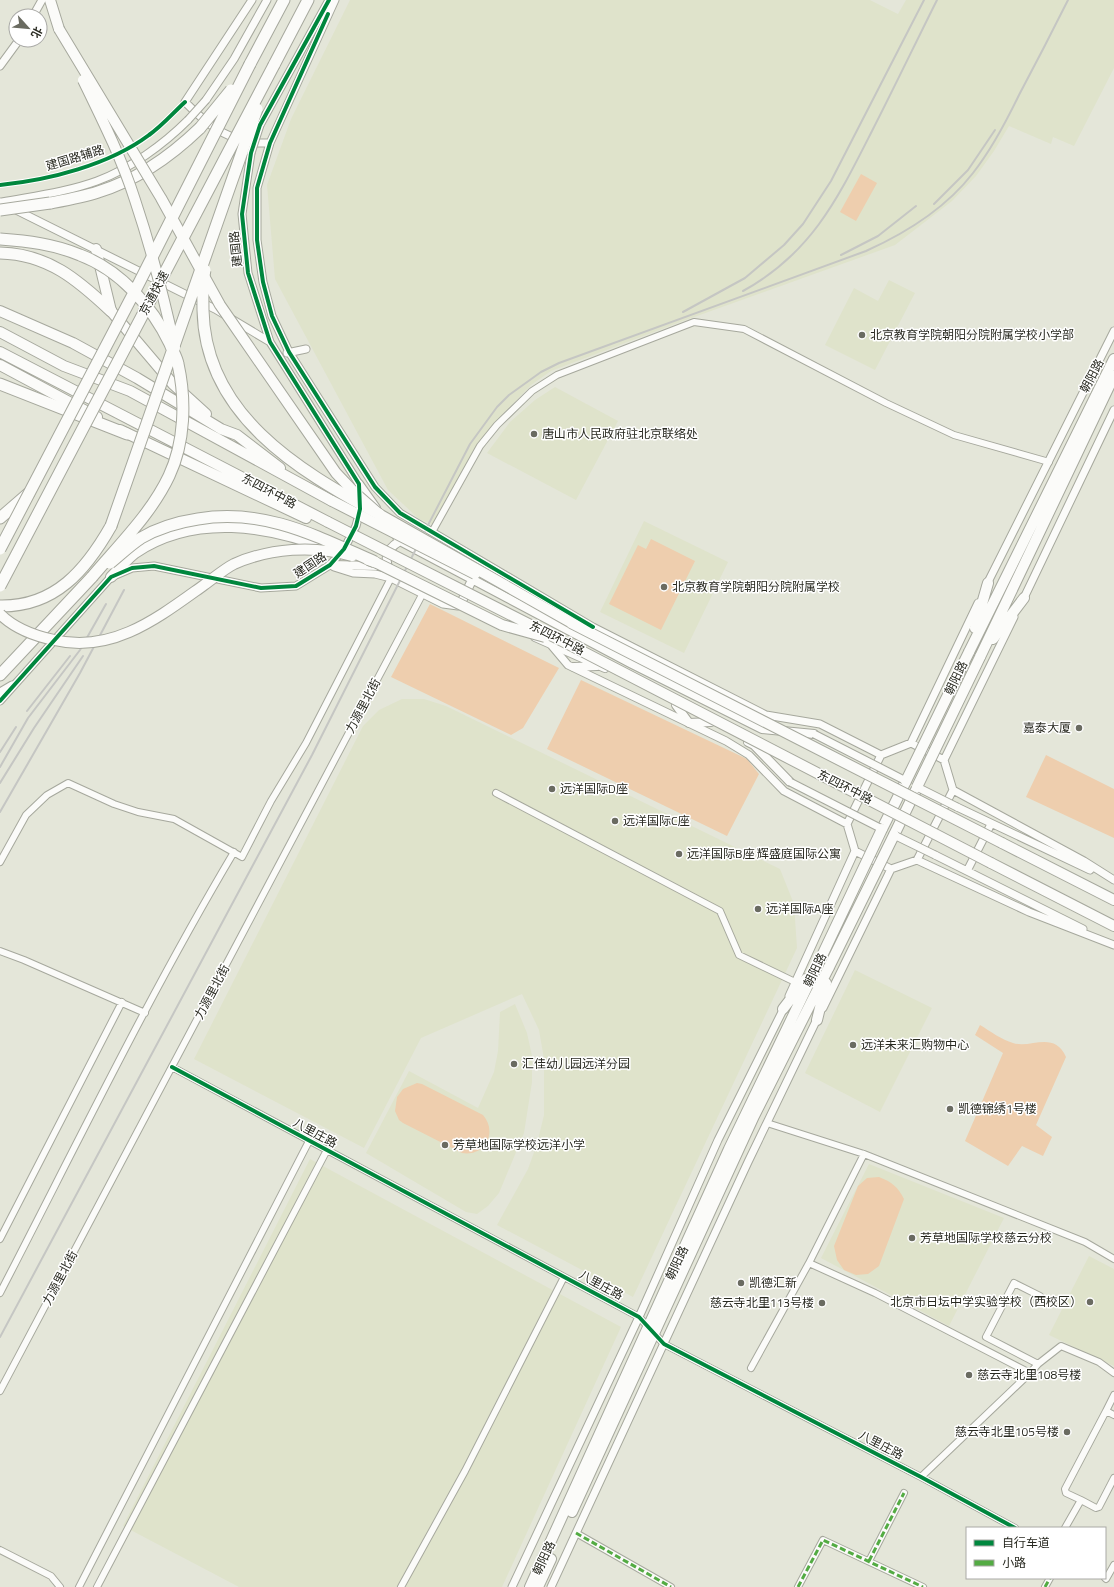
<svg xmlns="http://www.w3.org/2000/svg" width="1114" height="1587" font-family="'Titillium Web','Noto Sans SC',sans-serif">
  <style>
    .built { fill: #dfe3cb }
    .green { fill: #eeceae }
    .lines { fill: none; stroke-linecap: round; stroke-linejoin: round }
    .minor-casing { stroke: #a6a89d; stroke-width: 8 }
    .tertiary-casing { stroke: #a6a89d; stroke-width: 9 }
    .secondary-casing { stroke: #a6a89d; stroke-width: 10 }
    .trunk-casing { stroke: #a6a89d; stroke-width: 12 }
    .motorway-casing { stroke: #a6a89d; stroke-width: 13 }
    .minor { stroke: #fbfbf9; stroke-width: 6 }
    .tertiary { stroke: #fbfbf9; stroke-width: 7 }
    .secondary { stroke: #fbfbf9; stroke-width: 8 }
    .trunk { stroke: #fbfbf9; stroke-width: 10 }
    .motorway { stroke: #fbfbf9; stroke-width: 11 }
    .rail { stroke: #c5c6c3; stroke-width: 2 }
    .tertiary-bridge-casing { stroke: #a6a89d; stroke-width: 9; stroke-linecap: butt }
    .trunk-bridge-casing { stroke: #a6a89d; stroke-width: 12; stroke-linecap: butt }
    .motorway-bridge-casing { stroke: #a6a89d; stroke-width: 13; stroke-linecap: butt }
    .tertiary-bridge { stroke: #fbfbf9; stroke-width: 7 }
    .trunk-bridge { stroke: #fbfbf9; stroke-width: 10 }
    .motorway-bridge { stroke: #fbfbf9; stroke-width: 11 }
    .quiet { stroke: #53ab43; stroke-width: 3; stroke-dasharray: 6 3; stroke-linecap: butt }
    .cycleway-casing { stroke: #fff; stroke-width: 6 }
    .cycleway { stroke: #00873e; stroke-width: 4 }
    .poi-dot { fill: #6a6b61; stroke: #fff; stroke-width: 1.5 }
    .labels { text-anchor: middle; stroke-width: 3; stroke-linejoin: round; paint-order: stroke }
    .street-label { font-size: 12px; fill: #282920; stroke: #fff }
    .poi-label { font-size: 12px; fill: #282920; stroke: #fff; text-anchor: start }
  </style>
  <rect width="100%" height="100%" fill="#e4e6d9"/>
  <path class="built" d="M350,0H870L898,14L906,0H1114V68L1074,146L1053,137L1051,144L1009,126L994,151L976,176L952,201L895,245L683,321L551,371L531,385L495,422L478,445L434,525L419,519L388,490L275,279L267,185L291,119Z
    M889,280L915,293L875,370L825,345L854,288L878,301Z
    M555,387L618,421L576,500L487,453L510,422L535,400Z
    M644,521L728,562L684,653L600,612Z
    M402,699H424L446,706L780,869L794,904L797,948L633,1297L497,1225L528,1169L537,1144L544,1115V1059L539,1030L522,994L421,1038L364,1148L194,1059L363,726L379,710Z
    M855,970L932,1008L880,1112L805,1073Z
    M515,1004L527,1033L532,1056V1082L524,1133L499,1193L488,1206L477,1214L466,1212L366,1153L409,1071L478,1108L494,1072L498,1051L500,1012Z
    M310,1159L621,1327L502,1587H239L123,1526Z
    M869,1164L1004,1218L949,1326L821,1258Z
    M1089,1256L1114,1269V1366L1049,1335Z"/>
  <path class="green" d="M861,174L877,183L856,221L840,212Z
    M651,539L695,561L661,630L609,604L638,545L646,549Z
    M430,604L559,668L523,728L511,735L391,677Z
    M581,680L747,759L759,774L727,836L547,749Z
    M1046,755L1114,789V838L1026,797Z
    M980,1025C990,1031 1002,1040 1013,1043C1031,1049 1054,1030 1066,1057L1036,1125L1052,1137L1043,1156L1022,1146L1008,1166L965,1141L1003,1053L975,1035Z
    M417,1083L422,1084L483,1115C498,1132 485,1157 462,1153L403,1123L399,1120L395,1111L397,1097L403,1089Z
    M879,1177C892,1182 898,1187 904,1199L879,1266L868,1274L856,1275L844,1270L837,1260L834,1246L858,1186L867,1178Z"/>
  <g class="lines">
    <defs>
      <path id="minor" d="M432,532L480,446L497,425L532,391L557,375L694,322L744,329L886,403L954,435L1049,462
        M496,793L720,911L739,955L795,982
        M0,862L26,815L47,795L68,783L114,804L138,812L174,819L242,857L271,801L306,743L391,578
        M0,951L24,960L145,1013
        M172,1067L639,1317L664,1344L921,1477L1015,1528
        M767,1123L864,1154L1085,1242L1114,1259
        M864,1154L809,1263L875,1293L1030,1373L921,1477
        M0,1239L122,1002
        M0,1293C76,1146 149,995 234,852
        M1038,1364L1061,1346L1099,1362L1114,1373
        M751,1368L809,1263
        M1030,1373L1038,1364L986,1337L1014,1283L1040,1296L1038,1300
        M0,1391L423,593
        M1114,1395L1106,1411L1114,1415
        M1081,1500L1066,1493L1065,1489L1106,1411
        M1065,1528L1081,1500L1096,1508L1099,1507L1114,1478
        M576,1533L671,1587
        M0,1550L51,1576L60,1587
        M869,1561L904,1493
        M1105,1578L1106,1579L1114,1565
        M79,1587L309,1141
        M97,1587L327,1150
        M401,1587L465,1471L564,1277
        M798,1587L823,1540L923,1587
        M1045,1587L1050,1578"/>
      <path id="tertiary" d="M335,0L270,143L257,188V240L263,282L272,316L289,352L375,487L400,513L593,627L766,715L820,724L881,755
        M33,16L42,0
        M0,66L19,40
        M206,100L234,59L267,0
        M260,125L329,0
        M238,139C216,132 201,118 185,102L252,0
        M250,143H270
        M251,153L242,214L248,273L270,342L359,484V489
        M0,202L215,309L270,342
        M2,202C34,196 67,192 97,181C130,169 164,144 188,120
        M287,353L306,349
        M334,567L353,573L375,574L391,578L443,604L458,606
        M986,586L1114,331
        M1022,602L1114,410
        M552,646L568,665L726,741L749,755L784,791L847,824
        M0,692L12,685
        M0,701L111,577L132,568L154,566L261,588L296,586L330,565L344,549L356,526L360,511
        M911,743L978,603
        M911,743L944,760L953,790L917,860L891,869L855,851L847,824L881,755Z
        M944,760L1014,617
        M953,790L1084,861L1114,880
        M957,807L1090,870
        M935,855L1083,929
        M917,860L1029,912L1114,945
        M967,871L991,824
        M789,996L855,851
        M823,1008L891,869
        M512,1587L639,1317L718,1140L785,1006
        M551,1587L748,1162L818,1017"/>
      <path id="secondary" d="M359,484L376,508
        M397,537L400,541L632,664L762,729L814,734
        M330,565L380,566
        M391,578C385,561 383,551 400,541
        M462,601L472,580
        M535,637L605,668
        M574,667L597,666
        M676,705L689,723L711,722
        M748,742L754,745L790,782"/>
      <path id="trunk" d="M50,0L59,29
        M96,249L111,311L173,384L206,414
        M0,311L73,343L137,378L221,429L237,435L280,468
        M0,332L64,366L130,391L332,501
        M0,352L328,522
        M0,365L97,417
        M120,430L306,518
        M111,577C119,569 126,560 135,553C194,513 269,525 331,550
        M975,628L988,583
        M993,639L1024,598
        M969,652L1114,359
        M980,657L1114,376
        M882,829L906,781
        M894,835L916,790
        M1002,843L1114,900
        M991,863L1114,926
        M783,1009L806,979
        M817,1020L826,983
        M572,1512L754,1116L829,967
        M530,1587L729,1149L819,962
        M538,1587L551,1559"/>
      <path id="motorway" d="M250,64L284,0
        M274,65L308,0
        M50,203C66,200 83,197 98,192C137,180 171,156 200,128
        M0,253C48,254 78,280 111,311
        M0,384L127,434
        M0,518L29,493
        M0,606C55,607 86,570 111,526
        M0,675L92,577"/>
    </defs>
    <use href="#minor" class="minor-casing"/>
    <use href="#tertiary" class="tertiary-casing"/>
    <use href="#secondary" class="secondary-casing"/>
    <use href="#trunk" class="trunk-casing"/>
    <use href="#motorway" class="motorway-casing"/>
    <use href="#minor" class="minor"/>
    <use href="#tertiary" class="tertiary"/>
    <use href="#secondary" class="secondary"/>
    <use href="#trunk" class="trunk"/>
    <use href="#motorway" class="motorway"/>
    <path class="rail" d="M934,204L968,170L995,130
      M841,255L878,236L916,206
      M743,291C812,253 838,198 872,131C894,88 915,44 937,0
      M683,312L745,278L784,245L803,224L831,181L924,0
      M27,711L70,656
      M0,752L16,727
      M0,767L28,718L80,650L106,604
      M0,783L34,728L83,656
      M0,812L80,673L124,590
      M0,1337L312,755L426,529L470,444L497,407L509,395L541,372L559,363L866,251C906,233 946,208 973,173C992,149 1006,122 1019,95C1036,63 1052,32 1068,0"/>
    <defs>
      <path id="tertiary-bridge" d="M188,120L206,100
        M251,153L260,125
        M814,734L906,781
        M790,782L882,829
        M917,787L957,807
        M894,835L935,855"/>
      <path id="trunk-bridge" d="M59,29L161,198L220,305L336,473L354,492L379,514L577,626
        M83,80C102,119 122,159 135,200C151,248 164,298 175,348
        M332,501L475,574
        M328,522L568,644L991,863
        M368,560L375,562L502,625L545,637
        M0,614C14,628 35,636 54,640C113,654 159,617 204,585C214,578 224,569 234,564C270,548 314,545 352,556
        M571,623L1002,843
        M906,781L969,652
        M917,787L980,657
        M819,962L882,829
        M829,967L894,835"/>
      <path id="motorway-bridge" d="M200,128L231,90
        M0,210L50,203
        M0,239C27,241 54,244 80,255C120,270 152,306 170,344C172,350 177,357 178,364C186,400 185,442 169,476C151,514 119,545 92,577
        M205,270C202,283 203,296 203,310C205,414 297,470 379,514
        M111,526L257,109
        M0,549L139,283L250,64
        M110,563C120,555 130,545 141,538C158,528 178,522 198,519C265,508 316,536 375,562
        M0,586L274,65"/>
    </defs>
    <use href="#tertiary-bridge" class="tertiary-bridge-casing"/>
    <use href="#trunk-bridge" class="trunk-bridge-casing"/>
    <use href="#motorway-bridge" class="motorway-bridge-casing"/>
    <use href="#tertiary-bridge" class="tertiary-bridge"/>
    <use href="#trunk-bridge" class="trunk-bridge"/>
    <use href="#motorway-bridge" class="motorway-bridge"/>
    <path class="quiet" d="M576,1533L671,1587
      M869,1561L904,1493
      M798,1587L823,1540L923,1587
      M1045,1587L1050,1578"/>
    <defs>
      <path id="cycleway" d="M328,14L270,143L257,188V240L263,282L272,316L289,352L375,487L400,513L593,627
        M0,185C49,180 109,165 149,135C162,126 173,113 185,102
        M0,701L111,577L132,568L154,566L261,588L296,586L330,565L344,549L356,526L360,509L359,484L270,342L248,273L242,214L251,153L260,125L329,0
        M172,1067L639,1317L664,1344L921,1477L1015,1528"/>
    </defs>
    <use href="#cycleway" class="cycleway-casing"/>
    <use href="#cycleway" class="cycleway"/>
  </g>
  <g class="poi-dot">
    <circle cx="862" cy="335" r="4"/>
    <circle cx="534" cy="434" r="4"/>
    <circle cx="664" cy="587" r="4"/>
    <circle cx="1079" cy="728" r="4"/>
    <circle cx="552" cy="789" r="4"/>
    <circle cx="615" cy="821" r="4"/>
    <circle cx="679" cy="854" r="4"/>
    <circle cx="758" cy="909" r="4"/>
    <circle cx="853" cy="1045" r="4"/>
    <circle cx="514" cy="1064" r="4"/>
    <circle cx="950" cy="1109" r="4"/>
    <circle cx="445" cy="1145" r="4"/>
    <circle cx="912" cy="1238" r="4"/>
    <circle cx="741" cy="1283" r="4"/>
    <circle cx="1090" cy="1302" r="4"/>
    <circle cx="822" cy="1303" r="4"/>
    <circle cx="969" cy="1375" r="4"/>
    <circle cx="1067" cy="1432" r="4"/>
  </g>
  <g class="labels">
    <g class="street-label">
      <text transform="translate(75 158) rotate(-17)" y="4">建国路辅路</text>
      <text transform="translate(236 249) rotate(-96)" y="4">建国路</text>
      <text transform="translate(154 293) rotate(-62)" y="4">京通快速</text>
      <text transform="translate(1092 376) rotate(-62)" y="4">朝阳路</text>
      <text transform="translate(269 491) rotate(28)" y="4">东四环中路</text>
      <text transform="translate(310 565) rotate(-33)" y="4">建国路</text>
      <text transform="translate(557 638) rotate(27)" y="4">东四环中路</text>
      <text transform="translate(956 678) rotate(-64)" y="4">朝阳路</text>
      <text transform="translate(363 706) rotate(-62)" y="4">力源里北街</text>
      <text transform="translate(845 787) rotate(27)" y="4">东四环中路</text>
      <text transform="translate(815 970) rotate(-64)" y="4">朝阳路</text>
      <text transform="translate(212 992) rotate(-62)" y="4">力源里北街</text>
      <text transform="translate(315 1133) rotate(28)" y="4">八里庄路</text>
      <text transform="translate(677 1263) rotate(-65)" y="4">朝阳路</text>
      <text transform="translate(60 1278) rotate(-62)" y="4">力源里北街</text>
      <text transform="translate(601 1285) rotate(28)" y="4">八里庄路</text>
      <text transform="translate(881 1445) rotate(27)" y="4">八里庄路</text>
      <text transform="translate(544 1558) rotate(-65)" y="4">朝阳路</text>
    </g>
    <g class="poi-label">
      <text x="870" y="339">北京教育学院朝阳分院附属学校小学部</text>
      <text x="542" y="438">唐山市人民政府驻北京联络处</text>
      <text x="672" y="591">北京教育学院朝阳分院附属学校</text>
      <text x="1071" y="732" text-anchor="end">嘉泰大厦</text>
      <text x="560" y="793">远洋国际D座</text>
      <text x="623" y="825">远洋国际C座</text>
      <text x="687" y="858">远洋国际B座 辉盛庭国际公寓</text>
      <text x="766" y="913">远洋国际A座</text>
      <text x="861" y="1049">远洋未来汇购物中心</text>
      <text x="522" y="1068">汇佳幼儿园远洋分园</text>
      <text x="958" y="1113">凯德锦绣1号楼</text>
      <text x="453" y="1149">芳草地国际学校远洋小学</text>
      <text x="920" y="1242">芳草地国际学校慈云分校</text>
      <text x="749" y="1287">凯德汇新</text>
      <text x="1082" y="1306" text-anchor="end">北京市日坛中学实验学校（西校区）</text>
      <text x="814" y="1307" text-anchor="end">慈云寺北里113号楼</text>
      <text x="977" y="1379">慈云寺北里108号楼</text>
      <text x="1059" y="1436" text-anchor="end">慈云寺北里105号楼</text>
    </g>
  </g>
  <rect x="966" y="1527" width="140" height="52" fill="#ffffff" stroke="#a9a9a6"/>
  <rect x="974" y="1540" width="20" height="6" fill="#00873e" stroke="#a9a9a6"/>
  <text x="1002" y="1547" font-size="12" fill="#282920">自行车道</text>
  <rect x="974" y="1560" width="20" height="6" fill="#53ab43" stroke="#a9a9a6"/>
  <text x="1002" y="1567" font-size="12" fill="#282920">小路</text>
  <g transform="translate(28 28) rotate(117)"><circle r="19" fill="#ffffff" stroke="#a9a9a6"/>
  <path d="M0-3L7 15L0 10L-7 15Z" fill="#6a6b61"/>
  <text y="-6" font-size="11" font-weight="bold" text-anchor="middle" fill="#282920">北</text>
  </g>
</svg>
